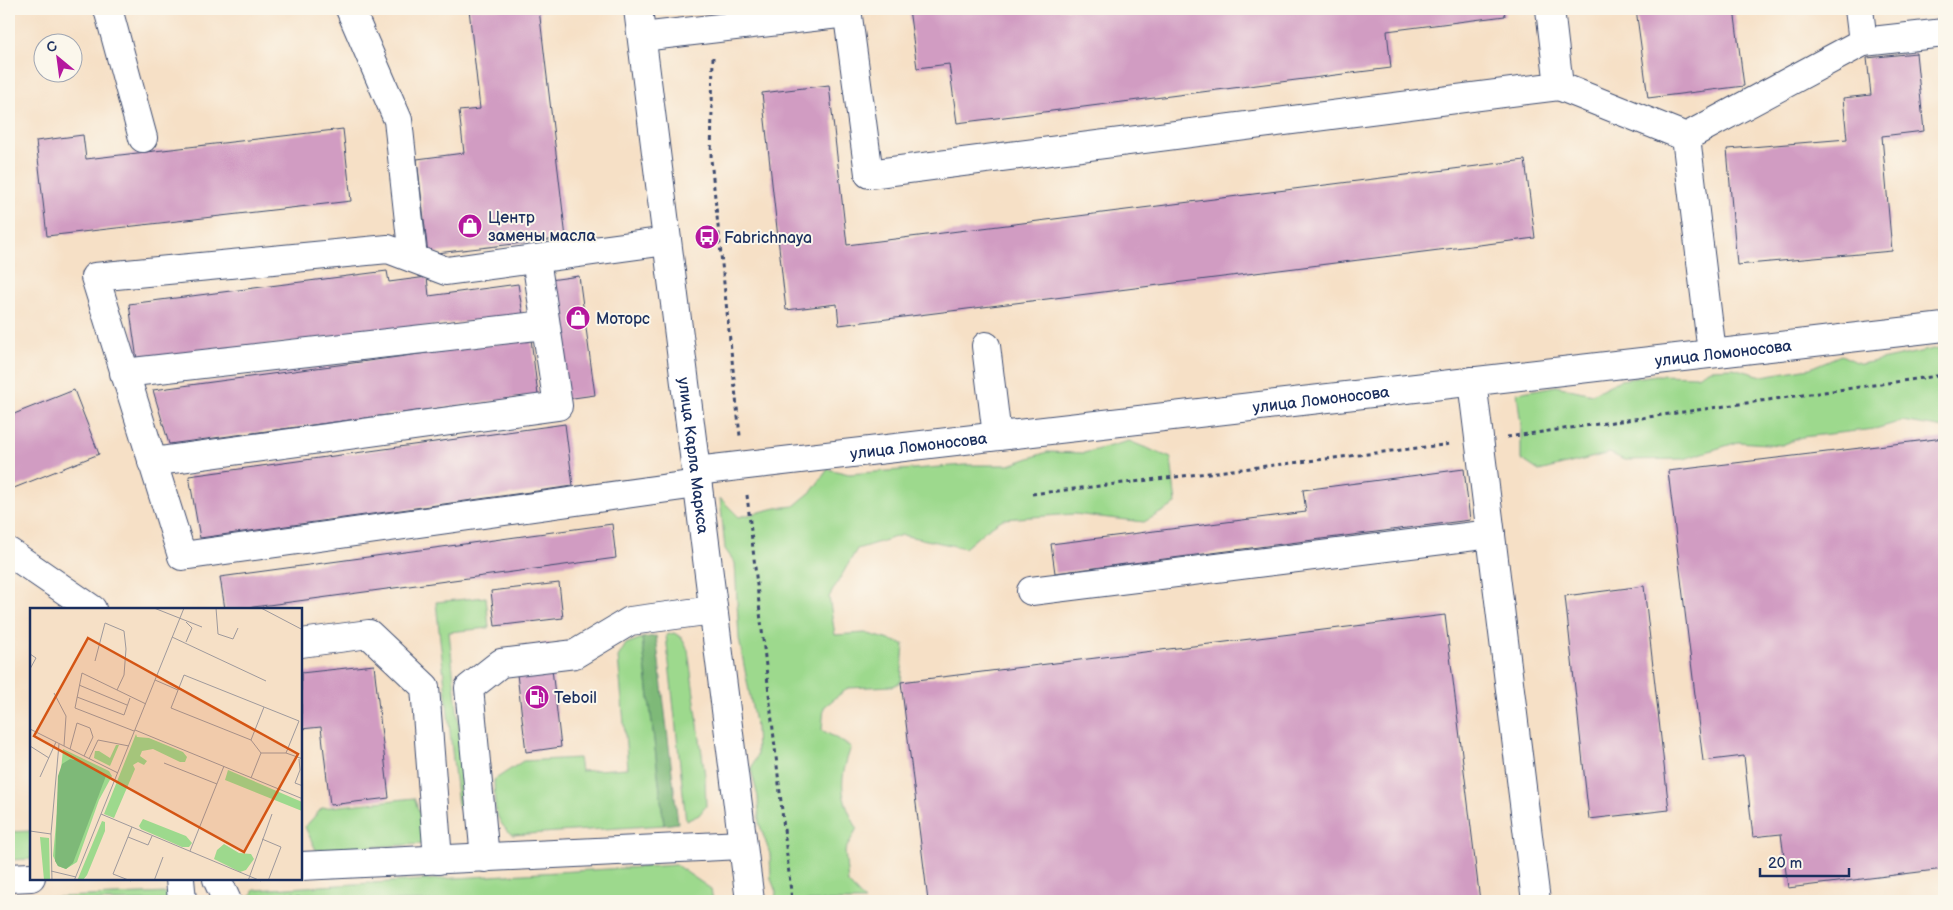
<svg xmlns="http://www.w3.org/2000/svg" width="1953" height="910" font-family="'Balsamiq Sans',sans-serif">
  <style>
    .green { fill: #9dd98d; stroke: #5c8476 }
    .forest { fill: #7eb978; stroke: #4c746b }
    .building { fill: #d19cc2 }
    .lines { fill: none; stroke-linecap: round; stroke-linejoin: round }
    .minor-casing { stroke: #3c4a6e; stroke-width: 30 }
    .major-casing { stroke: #3c4a6e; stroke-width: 30 }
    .path { stroke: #3c4a6e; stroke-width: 3; stroke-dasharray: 4 4; stroke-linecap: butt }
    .minor { stroke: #fff; stroke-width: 28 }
    .major { stroke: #fff; stroke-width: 28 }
    .labels { text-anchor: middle; stroke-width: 4; stroke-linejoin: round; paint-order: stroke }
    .poi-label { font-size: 16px; fill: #1b2f5e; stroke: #fbf7ec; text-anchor: start }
    .street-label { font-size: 16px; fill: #1b2f5e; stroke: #fbf7ec }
    .inset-road { fill: none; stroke: #9e999c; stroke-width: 1 }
    .view { fill: #d45514; fill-opacity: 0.15; stroke: #d45514; stroke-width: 2.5 }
    .inset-edge { fill: none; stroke: #1b2f5e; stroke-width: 2.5 }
  </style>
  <rect width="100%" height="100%" fill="#fbf7ec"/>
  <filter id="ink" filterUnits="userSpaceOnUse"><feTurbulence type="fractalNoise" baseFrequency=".02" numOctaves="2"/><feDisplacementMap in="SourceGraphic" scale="10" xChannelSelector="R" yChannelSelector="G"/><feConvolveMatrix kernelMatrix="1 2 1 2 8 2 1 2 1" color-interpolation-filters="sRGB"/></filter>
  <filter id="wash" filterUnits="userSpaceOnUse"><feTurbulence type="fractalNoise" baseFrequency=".0096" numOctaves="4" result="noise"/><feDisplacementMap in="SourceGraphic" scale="20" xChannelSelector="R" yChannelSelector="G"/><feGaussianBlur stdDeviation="1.12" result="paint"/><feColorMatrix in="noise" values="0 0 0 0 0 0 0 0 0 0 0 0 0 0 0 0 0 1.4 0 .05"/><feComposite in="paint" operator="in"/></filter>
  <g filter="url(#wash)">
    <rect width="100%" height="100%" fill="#f6e0c6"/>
    <path class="green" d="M1944,347V428L1902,421L1875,429L1802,437L1782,445L1738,442L1684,459L1624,460L1610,453L1539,471L1521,459V426L1517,393L1556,386L1592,394L1620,380L1656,375L1697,376L1710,369L1733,368L1762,376L1810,368L1841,355L1861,364Z
      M1129,441L1171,458L1176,504L1144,522L1074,514L1003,519L986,530L965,548L902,535L857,549L829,597L835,635L865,633L904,644L901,682L893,686L848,688L824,707L822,730L851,747C839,781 839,796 857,828L845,851L848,883L865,901H775L776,892L771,879L770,854L759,823L758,797L751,769L757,755L756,728L739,639L735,563L725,549L720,498L739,517L776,508L794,506L812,491L828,469L849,474L965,465H1009L1047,452L1084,453Z
      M486,597L489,628L449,632L467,806L463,814L458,806L436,602Z
      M674,633L681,637L688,650L705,776L706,806L699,815L686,821L666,635Z
      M642,638L664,825L512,835C492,818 495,804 494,780L523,761L579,758L581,771L628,768L618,657L626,644Z
      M414,798L423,822L424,844L316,850L305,827L322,808Z
      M31,831V859L9,860V832Z
      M676,865L711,889L713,901H248L254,890Z
      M168,893L169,901H9V899Z"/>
    <path class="forest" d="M656,636L678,823L664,825L642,638Z"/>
    <g id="blocks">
      <path class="building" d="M469,9H539L566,238L428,254L417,159L464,153L459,111L480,109Z
        M909,9H1504L1505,16L1387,31L1391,68L957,123L949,64L917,68Z
        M1636,9H1734L1744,86L1648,98Z
        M1916,53L1924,131L1882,136L1892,251L1737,265L1727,149L1847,139L1843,98L1871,95L1867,58Z
        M829,85L847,245L1525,160L1535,238L839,325L837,304L786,310L762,93Z
        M343,129L351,201L47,236L36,141L83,135L86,159Z
        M387,271L389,282L427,277L429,296L518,284L523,315L137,360L129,304Z
        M579,276L595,395L566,399L550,280Z
        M531,339L538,395L169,444L153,390Z
        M74,390L99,454L9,490V416Z
        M565,424L573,486L200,538L189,476Z
        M1944,438V869L1788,888L1781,834L1753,837L1744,756L1703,761L1668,471Z
        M1464,469L1470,520L1055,573L1051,544L1306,512L1303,490Z
        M612,524L616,558L239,609H225L220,577Z
        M559,583L563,618L495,626L491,591Z
        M1644,586L1669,810L1589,819L1565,596Z
        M1445,615L1480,901H928L901,682Z
        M549,643L561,747L526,752L514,648Z
        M374,665L389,798L330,805L321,727L301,729V673Z"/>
    </g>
  </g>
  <g filter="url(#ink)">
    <use href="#blocks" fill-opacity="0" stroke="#3c4a6e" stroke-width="1"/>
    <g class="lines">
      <defs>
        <g id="minor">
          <path d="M108,9L143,138"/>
          <path d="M350,9L398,120L413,258"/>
          <path d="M847,9L869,174L1559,86L1550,9"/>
          <path d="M1859,9L1863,42"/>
          <path d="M642,37L847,13"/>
          <path d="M1559,86L1686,137"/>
          <path d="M667,241L446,271L388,249L95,277L182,556L697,484"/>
          <path d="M986,346L997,436"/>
          <path d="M1712,353L1686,137L1863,42L1944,33"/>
          <path d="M124,373L545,325"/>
          <path d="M1472,381L1536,901"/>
          <path d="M152,462L558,406L536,259"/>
          <path id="s1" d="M696,471L1944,327"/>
          <path d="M9,552L92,609"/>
          <path d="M1031,591L1491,534"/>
          <path d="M301,643L369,634L425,687L438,860"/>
          <path d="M485,858L469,688L501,663L575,654L630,621L713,610"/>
          <path d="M301,866L742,845"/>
          <path d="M9,878L31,877"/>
          <path d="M180,879L182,901"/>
          <path d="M217,879L227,901"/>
        </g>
        <g id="major">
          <path id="s2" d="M638,9L750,901"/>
        </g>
      </defs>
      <use href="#minor" class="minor-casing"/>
      <use href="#major" class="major-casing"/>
      <path class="path" d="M713,57L711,159L740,436
        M1507,437L1944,375
        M1032,494L1451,444
        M747,495L792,901
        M256,898L692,901"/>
      <use href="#minor" class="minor"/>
      <use href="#major" class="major"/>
    </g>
  </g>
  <defs>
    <symbol id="shop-disc" viewBox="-11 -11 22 22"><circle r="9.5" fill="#b5179e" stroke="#fbf7ec"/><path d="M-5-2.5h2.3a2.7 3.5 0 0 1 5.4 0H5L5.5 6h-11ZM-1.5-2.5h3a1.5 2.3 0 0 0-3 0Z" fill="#fff"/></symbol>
    <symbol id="bus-disc" viewBox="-11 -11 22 22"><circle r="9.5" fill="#b5179e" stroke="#fbf7ec"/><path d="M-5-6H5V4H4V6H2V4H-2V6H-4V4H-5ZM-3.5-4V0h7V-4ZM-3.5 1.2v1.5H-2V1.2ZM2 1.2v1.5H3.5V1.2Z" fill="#fff"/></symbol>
    <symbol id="fuel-disc" viewBox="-11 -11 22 22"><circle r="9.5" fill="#b5179e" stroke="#fbf7ec"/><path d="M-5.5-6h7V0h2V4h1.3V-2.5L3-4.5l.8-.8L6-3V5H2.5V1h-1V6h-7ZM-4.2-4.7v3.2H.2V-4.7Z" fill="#fff"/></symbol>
  </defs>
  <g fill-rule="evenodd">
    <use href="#shop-disc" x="456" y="212" width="28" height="28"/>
    <use href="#bus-disc" x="693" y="223" width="28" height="28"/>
    <use href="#shop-disc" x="564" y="304" width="28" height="28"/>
    <use href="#fuel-disc" x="523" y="683" width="28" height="28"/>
  </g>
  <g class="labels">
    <g class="poi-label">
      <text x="488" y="223">Центр<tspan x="488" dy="18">замены масла</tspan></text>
      <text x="724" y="243">Fabrichnaya</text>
      <text x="596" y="324">Моторс</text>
      <text x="554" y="703">Teboil</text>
    </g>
    <g class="street-label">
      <text dy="6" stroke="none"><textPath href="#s1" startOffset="1034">улица Ломоносова</textPath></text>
      <text dy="6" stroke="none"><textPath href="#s1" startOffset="629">улица Ломоносова</textPath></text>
      <text dy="6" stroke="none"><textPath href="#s1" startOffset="224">улица Ломоносова</textPath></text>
      <text dy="6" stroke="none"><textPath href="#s2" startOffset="450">улица Карла Маркса</textPath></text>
    </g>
  </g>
  <g transform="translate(30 608)">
    <rect width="272" height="272" fill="#f6e0c6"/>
    <path d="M106,126L107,129L119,130L153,144L157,149L155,154H150L123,141L112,143L110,148L117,153L114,157L108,154L103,157L105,161L84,210L74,206ZM86,137H89L80,158L64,150L65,143H69L80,150ZM33,141L79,163L82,168L69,192L47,254L36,261L28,258L23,248ZM198,162L272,194V203L195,172ZM113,211L156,228L162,235L159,239H152L111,221L109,218ZM72,213L75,214V223L57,267L53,272L47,273ZM10,229L19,230L20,272H14ZM194,236L209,245L221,246L224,251L216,262L210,264L184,251L187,242Z" fill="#9dd98d"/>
    <path d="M40,151L50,153L76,168L43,255L36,261L28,258L25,253L28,168L32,156Z" fill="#7eb978"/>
    <path class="inset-road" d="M124,0L172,19M186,0L188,26L203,31L208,20M231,0L273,22M156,14L162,20L156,34M142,29L236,73M0,46L6,50L0,61M65,53L75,15L94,23L96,41L94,67L87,82M125,72L148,82M49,77L97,97M24,85L36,108L34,138M47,89L94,107L100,90M234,99L221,132L141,100L154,67L269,113L256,145M0,121L88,165M105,122L273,191M104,123L45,100L52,65L116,96M221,132L231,145M0,138L19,150M40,141L47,115L60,120L63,129L54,148M59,151L68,132L99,138M269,151L270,162L265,175L273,178M134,155L187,176M10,169L26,134M221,170L231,145H256L273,151M71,206L231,273M0,223L21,226M98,229L118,237L122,228M232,231L251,239L238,273M160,243L194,158M21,263L46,269M22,273L21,226L29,136M44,273L154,0M101,273L83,266L102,219M124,273L133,249M218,273L242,206"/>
    <path class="view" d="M58,30L268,146L214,244L4,128Z"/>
    <rect width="272" height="272" class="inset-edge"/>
  </g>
  <rect width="1953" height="910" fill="none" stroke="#fbf7ec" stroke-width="30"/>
  <g transform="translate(58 58) rotate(331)"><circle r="24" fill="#fbf7ec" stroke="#a1a7b3"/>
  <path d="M0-4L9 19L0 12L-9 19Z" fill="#b5179e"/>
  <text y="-8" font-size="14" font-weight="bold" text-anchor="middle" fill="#1b2f5e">С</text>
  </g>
  <path d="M1760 868v8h89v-8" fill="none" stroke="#1b2f5e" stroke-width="2.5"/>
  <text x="1768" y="868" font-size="15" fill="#1b2f5e" stroke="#fbf7ec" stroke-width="4" paint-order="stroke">20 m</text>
</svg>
